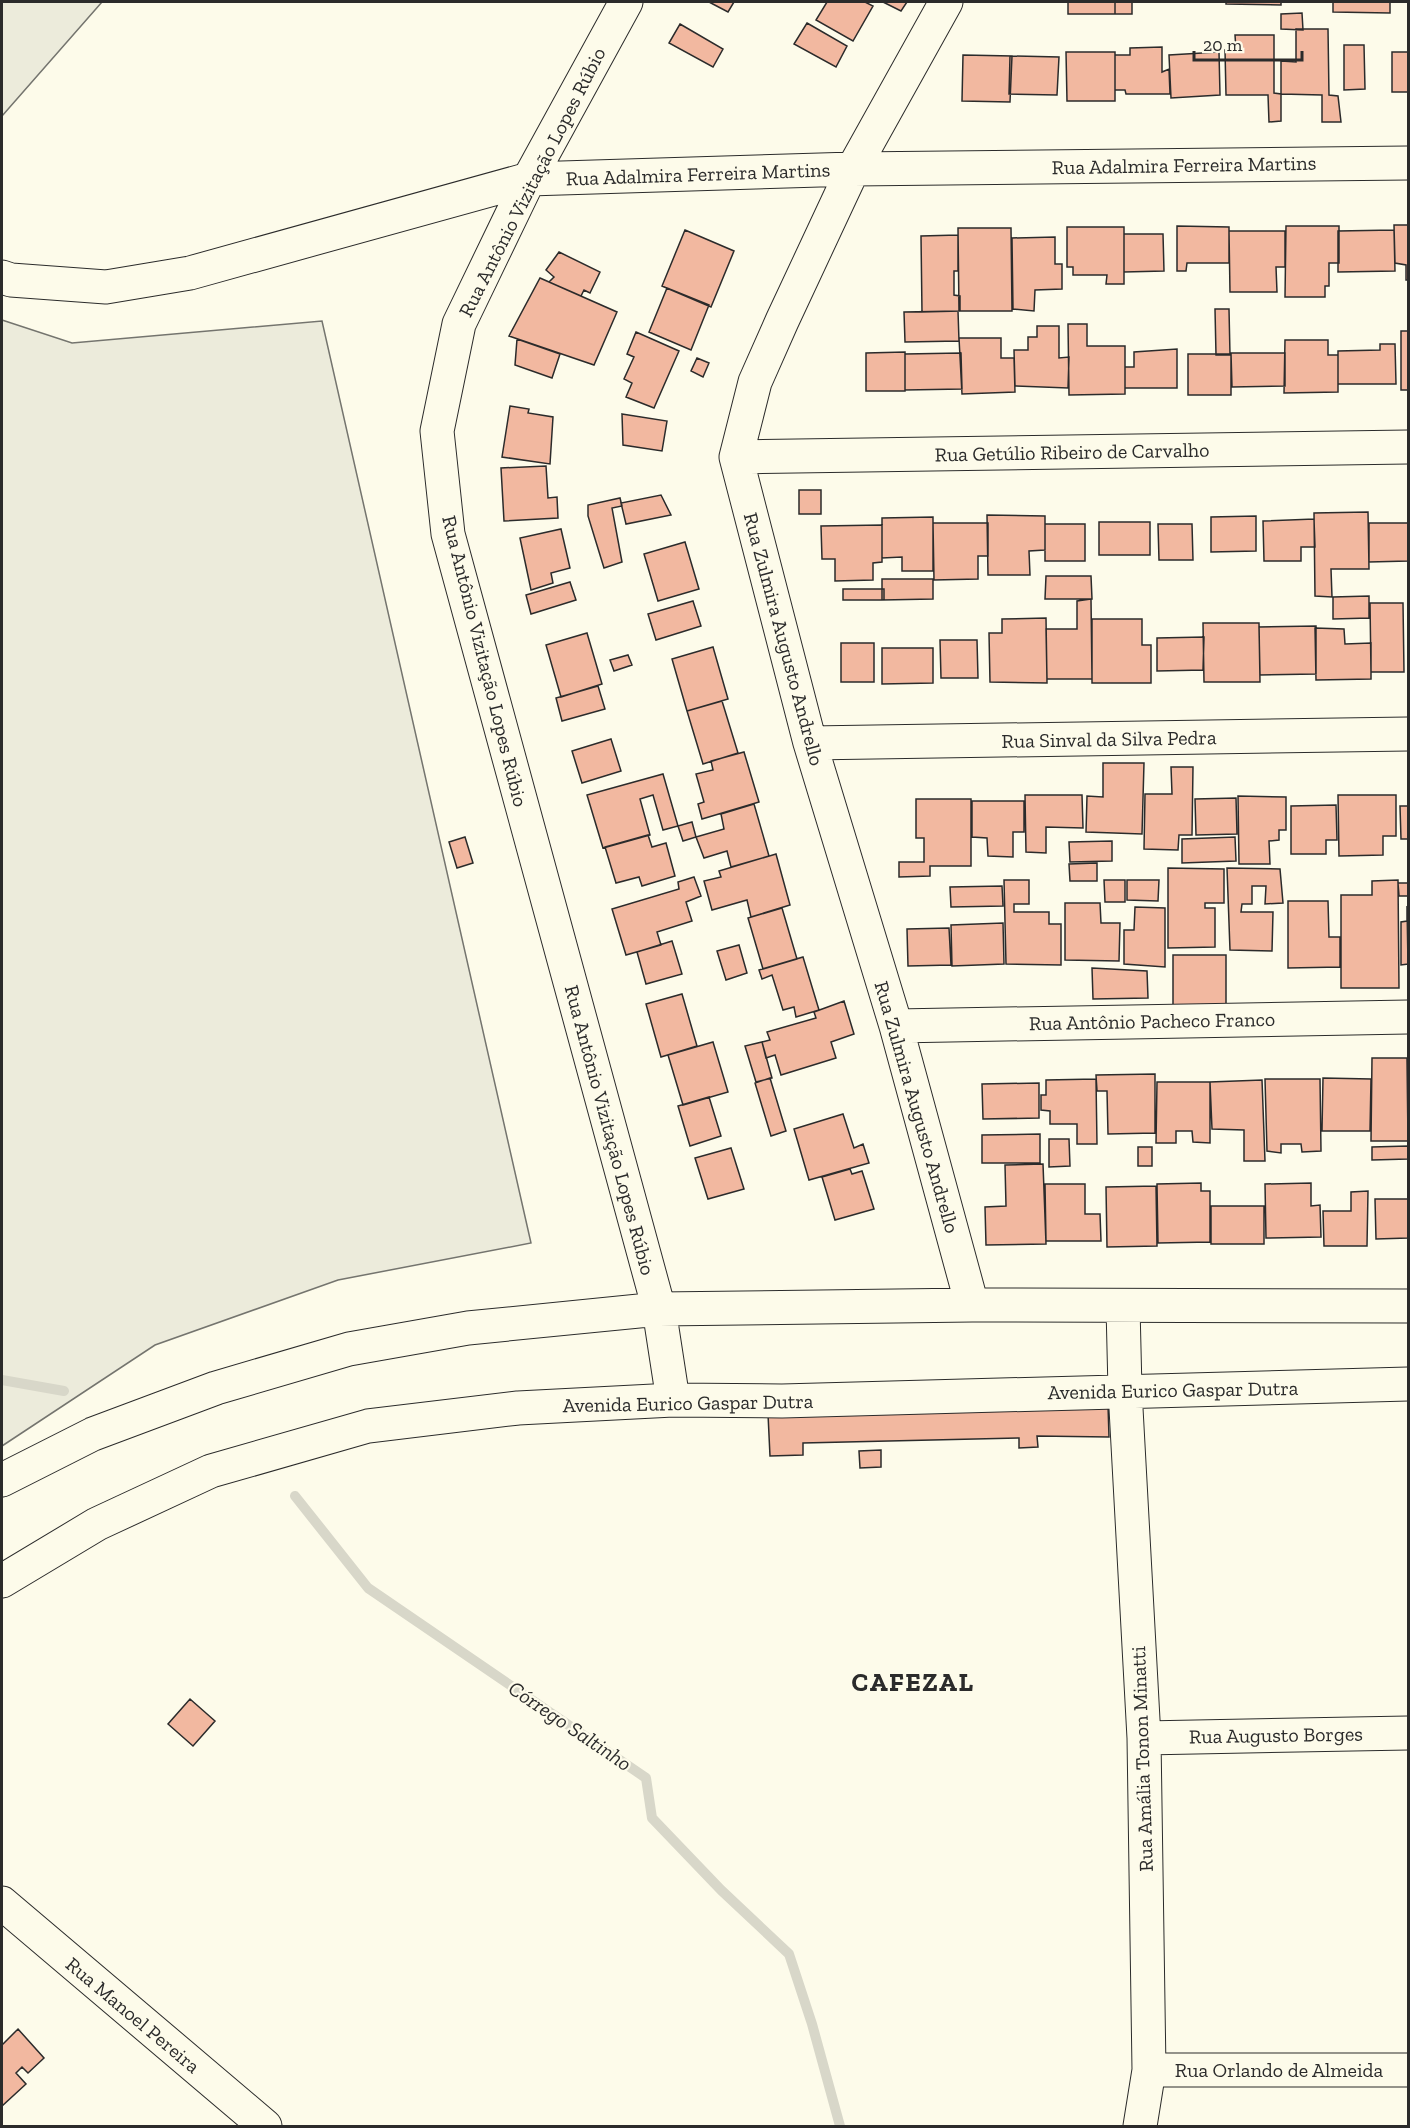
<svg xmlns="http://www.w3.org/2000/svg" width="1410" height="2128" font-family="'Zilla Slab',serif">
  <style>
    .green { fill: #ecebdb; stroke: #74746e; stroke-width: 1.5 }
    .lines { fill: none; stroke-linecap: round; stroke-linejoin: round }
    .stream { stroke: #d8d7c9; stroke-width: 10 }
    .building { fill: #f2b8a0; stroke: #2b2b2b; stroke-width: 1.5 }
    .minor-casing { stroke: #2b2b2b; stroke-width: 35 }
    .minor { stroke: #fdfbea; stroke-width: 33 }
    .labels { text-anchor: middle; stroke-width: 4.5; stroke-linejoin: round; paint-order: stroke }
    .street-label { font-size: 20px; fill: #2b2b2b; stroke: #fdfbea }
    .water-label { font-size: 21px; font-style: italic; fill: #2b2b2b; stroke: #fdfbea }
    .district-label { font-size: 26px; font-weight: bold; letter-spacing: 1.5px; fill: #2b2b2b; stroke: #fdfbea }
  </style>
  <rect width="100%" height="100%" fill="#fdfbea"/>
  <path class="green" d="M2,2H102L2,116Z
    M2,320L72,343L322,321L531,1243L338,1280L155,1345L2,1446Z"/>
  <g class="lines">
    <path class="stream" d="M2,1380L64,1391
      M295,1496L368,1588L646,1778L652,1818L721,1890L789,1954L812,2024L840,2126"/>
  </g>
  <path class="building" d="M709,2H734L728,12Z
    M827,2H865L873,6L853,41L816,20Z
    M883,2H907L901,11Z
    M1068,2H1115V14H1068Z
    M1115,2H1132V14H1115Z
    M1226,2H1281V5L1226,4Z
    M1333,2H1390V13L1333,12Z
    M1302,13L1303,30L1281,29V14Z
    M807,23L847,46L836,67L794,44Z
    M680,24L723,49L713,67L669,43Z
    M1296,29H1328L1329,95L1338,96L1341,122H1322V95L1281,94V61L1296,62Z
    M1235,35H1274V93L1281,94V121L1269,122L1268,95H1226L1225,50H1236Z
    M1344,45H1364L1365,89L1344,90Z
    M1162,47V72L1169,69L1170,94H1126L1125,90H1115V55H1130V48Z
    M1066,52H1115V101H1067Z
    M1219,52L1220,95L1171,98L1169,55Z
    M1392,52H1408V92H1392Z
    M963,55L1012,56L1010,102L962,101Z
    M1010,56L1059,57L1057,95L1009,94Z
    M1394,225H1408V280H1406V265L1395,263Z
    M1177,226L1229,227V263H1187L1186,271H1177Z
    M1286,226H1339V263H1329V286H1325V297H1285Z
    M1067,227H1124V284H1106L1107,275H1073V267H1067Z
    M958,228H1011L1012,311H959Z
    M685,230L734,251L711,307L662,286Z
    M1394,230L1395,271L1338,272V231Z
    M1229,231H1285V267H1276L1277,292H1230Z
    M1124,234H1163L1164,271L1124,272Z
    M958,235V271H954V295L960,296V311L922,312L921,236Z
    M1055,237V264H1062V289L1035,290L1034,311L1013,309L1012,238Z
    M559,252L600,272L590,293L584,290L581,296L549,282L554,277L546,270Z
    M540,278L617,312L594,365L509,336Z
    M667,288L709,305L691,350L649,332Z
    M1215,309H1229L1230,355H1216Z
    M958,311L959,341L905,342L904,312Z
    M1068,324H1087V346H1125V394L1069,395Z
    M1037,326H1059V358L1069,357L1068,388L1015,386L1014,350H1028V337H1037Z
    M1401,331H1408V390H1401Z
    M636,332L679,351L654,408L626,397L632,383L624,379L634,357L627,354Z
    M959,338H1001V358H1014L1015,392L962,394Z
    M517,339L560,354L552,378L515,365Z
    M1285,340H1328V355H1338V392L1284,393Z
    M1380,344H1395L1396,384H1338V351L1380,350Z
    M1177,349V388H1125V367H1134V352Z
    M905,352V391H866V353Z
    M961,353L962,389L905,390V354Z
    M1231,353H1285V386L1232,387Z
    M1188,354H1231V395H1188Z
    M697,358L709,363L703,377L691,371Z
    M510,406L529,409L528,413L553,417L550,464L502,457Z
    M622,414L667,421L662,451L623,445Z
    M546,466L548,498L557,497L558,518L504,521L501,468Z
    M799,490H821V514H799Z
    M661,495L671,515L626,524L621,503Z
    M620,498L622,506L612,508L622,562L604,568L588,516V505Z
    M1368,512L1369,569H1331L1332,597L1315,596L1314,513Z
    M987,515L1045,516V550L1029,551L1030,575H988Z
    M1256,516V551L1211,552V517Z
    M933,517V571H902V557L882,558V518Z
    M1314,519L1315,547H1301V561H1264L1263,521Z
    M1099,522H1150V555H1099Z
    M933,523H988V556H978V579L934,580Z
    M1369,523H1408V561L1369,562Z
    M1045,524H1085V561H1045Z
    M1158,524H1192L1193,560H1159Z
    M882,525V562L873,563V580L835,581V559H822L821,526Z
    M561,529L570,568L551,573L553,583L531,590L520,538Z
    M685,542L699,589L658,601L644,554Z
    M1046,576H1091L1092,599H1045Z
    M882,579H933V599L882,600Z
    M570,582L576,600L531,614L526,595Z
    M843,589H884V600H843Z
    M1369,596V618L1333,619V597Z
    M1091,599L1092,679H1047L1046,629H1077V601Z
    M693,601L701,626L656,640L648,614Z
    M1370,603H1403L1404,672H1371Z
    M1046,618L1047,683L990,682L989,633H1002V619Z
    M1092,619H1142V645H1151V683H1092Z
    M1203,623H1259L1260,682H1204Z
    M1316,626V674L1260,675L1259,627Z
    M1315,628L1344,629L1345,644L1371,643V679L1316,680Z
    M587,633L602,684L561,697L546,645Z
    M1204,637L1203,670L1157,671V638Z
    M940,640H977L978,678H941Z
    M841,643H874V682H841Z
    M713,647L728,699L687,711L672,659Z
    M882,648H933V683L882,684Z
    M628,655L632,665L614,671L610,660Z
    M598,686L605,709L562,721L556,698Z
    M722,701L738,753L703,764L687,711Z
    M611,739L621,771L582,783L572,751Z
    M744,752L759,802L702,819L698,804L704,802L696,774L713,770L711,761Z
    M1103,763H1144L1142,834L1086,832L1087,796L1103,797Z
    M1171,767H1193L1192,835H1179L1178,850L1144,849L1145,794H1172Z
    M663,774L678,826L663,830L653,795L640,799L650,835L603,848L587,795Z
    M1025,795H1082L1083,828L1046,827V853L1026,852Z
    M1338,795H1396V836H1383V855L1339,856Z
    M1238,796L1286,797V830H1279V840L1269,841L1270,864H1239Z
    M1236,798L1237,834L1196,835L1195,799Z
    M916,799H971V866H930V876L899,877V862H924V838H916Z
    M972,801H1024V832H1013V857L988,856L987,838L972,837Z
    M754,804L769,856L731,867L727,851L704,858L696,837L724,829L721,814Z
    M1336,805L1337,840H1326V854H1291V806Z
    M1400,806H1408V839H1401Z
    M692,822L696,837L683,841L678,826Z
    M648,835L652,847L666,843L675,876L642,886L639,877L616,883L605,847Z
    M465,837L473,863L457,868L449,842Z
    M1235,837L1236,861L1182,863V839Z
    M1112,841V861L1070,862L1069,842Z
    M776,854L790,905L751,917L747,900L712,910L704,881L721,877L719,871Z
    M1097,863V881H1070L1069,864Z
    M1168,868L1224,869V903H1205V908H1215V947L1168,948Z
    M1227,868L1280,869L1283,903L1265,904L1266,886H1252V904H1242L1241,912H1273L1272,951L1230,950Z
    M694,877L701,896L686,902L692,921L657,932L661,945L626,955L612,909L679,889L678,882Z
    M1004,880H1029V904H1014V912H1049V924H1061V965L1006,964Z
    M1104,880H1125V902H1105Z
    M1127,880H1159L1158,901L1127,900Z
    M1398,880L1399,988H1341V895H1372V881Z
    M1398,883H1408V896H1399Z
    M1002,886L1003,906L951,907L950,887Z
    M1288,901H1328L1329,937H1340V967L1288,968Z
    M1065,903H1100L1101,923H1120L1119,961L1065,960Z
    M1407,906L1408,964L1401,965V922L1407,921Z
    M1135,907L1165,908V967L1124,964V930H1134Z
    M782,908L797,959L763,969L748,918Z
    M1003,923L1004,964L952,966L951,925Z
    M949,928L951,965L908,966L907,929Z
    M672,941L682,974L646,984L637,952Z
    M739,945L747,973L726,980L717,951Z
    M1173,955H1226V1009H1173Z
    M803,957L819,1010L796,1017L794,1007L783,1010L772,975L762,979L759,970Z
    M1092,968L1147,971L1148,998L1093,999Z
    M682,994L697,1046L661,1057L646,1004Z
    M844,1001L854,1034L831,1042L836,1058L781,1075L775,1055L766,1058L762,1042L770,1040L767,1032L816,1018L814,1012Z
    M713,1042L728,1092L683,1105L668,1055Z
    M762,1042L772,1078L756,1082L745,1046Z
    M1372,1058H1407L1408,1141H1371Z
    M1155,1074V1133L1108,1134L1107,1091H1097L1096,1075Z
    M770,1078L786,1131L771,1136L755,1083Z
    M1323,1078L1371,1079L1370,1131H1322Z
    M1096,1079L1097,1144H1077V1124H1050V1111L1041,1110V1095H1046V1080Z
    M1265,1079H1320L1321,1151L1302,1152L1301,1144H1281V1153L1267,1151Z
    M1262,1080L1265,1161H1244V1130L1212,1129L1210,1082Z
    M1157,1082H1210V1143L1193,1142L1192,1131H1176V1143H1156Z
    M1039,1083V1118L983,1119L982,1084Z
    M709,1097L721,1136L690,1146L678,1106Z
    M843,1114L854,1148L863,1144L869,1163L809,1180L794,1129Z
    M1040,1134V1163H982V1135Z
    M1049,1139H1069L1070,1166L1049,1167Z
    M1408,1146V1159L1372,1160V1147Z
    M1138,1147H1152V1166H1138Z
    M731,1148L744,1189L708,1199L695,1158Z
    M1043,1164L1046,1244L986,1245L985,1207L1006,1206L1005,1165Z
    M850,1169L852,1174L862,1171L874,1209L835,1220L822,1177Z
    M1201,1183V1191H1210V1242L1158,1243L1157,1184Z
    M1311,1183V1206L1320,1205L1321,1237L1266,1238L1265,1184Z
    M1045,1184H1085V1214H1100L1101,1241H1046Z
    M1156,1186L1157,1246L1107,1247L1106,1187Z
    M1368,1191L1367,1246H1324L1323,1211H1351V1192Z
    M1375,1199H1408V1238L1376,1239Z
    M1211,1206H1264V1244H1211Z
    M1108,1405L1109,1437L1037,1436L1038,1447L1019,1448V1438L803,1443V1455L770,1456L768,1414Z
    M881,1450V1467L860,1468L859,1451Z
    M190,1699L215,1721L193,1746L168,1724Z
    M18,2029L44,2058L28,2073L22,2067L16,2073L26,2084L2,2106V2045Z"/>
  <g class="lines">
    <defs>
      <path id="minor" d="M626,2L529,179L459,324L437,431L448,534L659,1309L673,1400
        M946,2L853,169L782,321L755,382L736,457L810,743L896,1026L972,1305
        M2,277L11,280L106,287L190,273L529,179L853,169L1408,163
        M736,457L1408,447
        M810,743L1408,734
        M896,1026L1408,1017
        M1123,1307L1125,1390L1144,1738L1149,2070L1140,2126
        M2,1480L93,1434L216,1388L349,1349L468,1328L659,1309L972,1305L1408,1306
        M2,1581L97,1524L211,1471L368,1426L518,1408L673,1400L782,1401L1408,1384
        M1144,1738L1408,1733
        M2,1903L265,2126
        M1149,2070H1408"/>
    </defs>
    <use href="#minor" class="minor-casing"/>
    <use href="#minor" class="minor"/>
  </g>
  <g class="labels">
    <g class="street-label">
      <text transform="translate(1184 165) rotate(-1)" y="7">Rua Adalmira Ferreira Martins</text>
      <text transform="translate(698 174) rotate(-2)" y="7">Rua Adalmira Ferreira Martins</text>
      <text transform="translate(532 182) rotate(-63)" y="7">Rua Antônio Vizitação Lopes Rúbio</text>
      <text transform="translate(1072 452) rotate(-1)" y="7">Rua Getúlio Ribeiro de Carvalho</text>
      <text transform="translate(784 639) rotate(75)" y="7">Rua Zulmira Augusto Andrello</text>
      <text transform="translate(485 661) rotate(76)" y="7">Rua Antônio Vizitação Lopes Rúbio</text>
      <text transform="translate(1109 739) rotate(-1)" y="7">Rua Sinval da Silva Pedra</text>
      <text transform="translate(1152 1021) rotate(-1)" y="7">Rua Antônio Pacheco Franco</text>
      <text transform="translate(917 1107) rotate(74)" y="7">Rua Zulmira Augusto Andrello</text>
      <text transform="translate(610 1130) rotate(75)" y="7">Rua Antônio Vizitação Lopes Rúbio</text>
      <text transform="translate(1173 1390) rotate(-1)" y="7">Avenida Eurico Gaspar Dutra</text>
      <text transform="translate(688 1403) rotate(-1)" y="7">Avenida Eurico Gaspar Dutra</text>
      <text transform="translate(1276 1735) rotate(-1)" y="7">Rua Augusto Borges</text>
      <text transform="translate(1142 1759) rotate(-92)" y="7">Rua Amália Tonon Minatti</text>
      <text transform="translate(133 2015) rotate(40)" y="7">Rua Manoel Pereira</text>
      <text x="1279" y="2077">Rua Orlando de Almeida</text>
    </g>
    <g class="water-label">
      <text transform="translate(570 1726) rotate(34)" y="7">Córrego Saltinho</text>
    </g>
    <g class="district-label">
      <text x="913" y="1691">CAFEZAL</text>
    </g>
  </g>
  <rect width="1410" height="2128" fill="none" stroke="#2b2b2b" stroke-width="6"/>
  <path d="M1194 51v9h108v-9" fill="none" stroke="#2b2b2b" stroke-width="3"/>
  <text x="1203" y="51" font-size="18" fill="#2b2b2b" stroke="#fdfbea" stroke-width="4.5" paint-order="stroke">20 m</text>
</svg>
